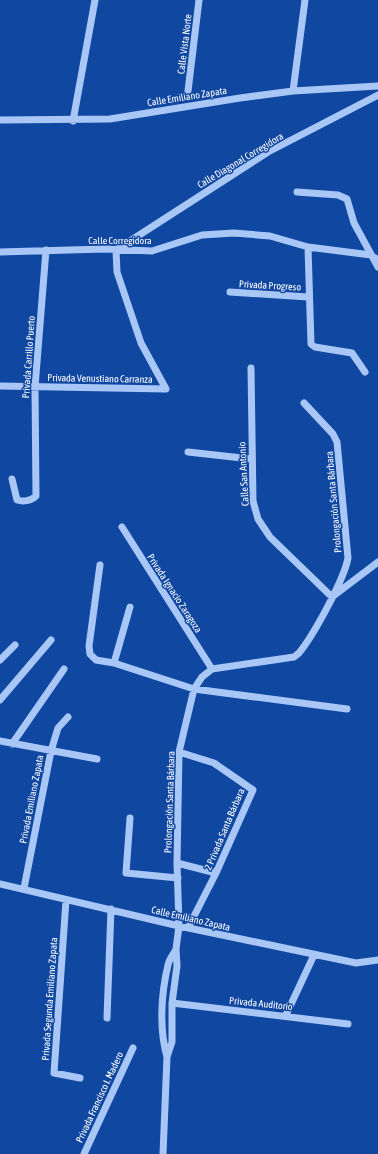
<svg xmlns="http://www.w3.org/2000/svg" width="378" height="1154" font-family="'Asap Condensed',sans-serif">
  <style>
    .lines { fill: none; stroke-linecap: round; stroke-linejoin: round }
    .minor { stroke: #a9c7f6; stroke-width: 7 }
    .labels { text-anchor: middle; stroke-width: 3; stroke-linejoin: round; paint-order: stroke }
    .street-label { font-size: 10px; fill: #fff; stroke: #1047a1 }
  </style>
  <rect width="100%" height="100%" fill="#1047a1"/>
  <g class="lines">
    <path class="minor" d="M188,91L199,0
      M293,91L305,0
      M0,120L110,119L240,98L293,91L378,86
      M73,121L95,0
      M297,192L338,195L347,199L354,223L378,267
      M308,247L311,344L315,347L352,353L365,372
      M0,252L105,249L152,251L202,235L234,233L270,236L308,247L371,255L378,260
      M230,292L308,297
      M251,368L253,501L258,519L270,537L332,597L378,562
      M0,386L166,389L141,343L117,272L116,250L268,152L378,95
      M188,452L251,459
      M12,479L17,500C23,502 31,501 36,496L35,387L46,250
      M122,527L212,669
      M100,565L89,646L90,654L96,660L114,663L194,689L347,709
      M0,660L15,645
      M114,663L130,607
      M0,700L51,640
      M0,741L97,759
      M12,744L64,669
      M179,752L214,763L253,790L216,873L188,928
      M130,818L126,873L178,878
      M177,863L216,873
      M0,884L179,926L356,963L378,960
      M24,888L51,751L58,728L68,717
      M66,900L54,1073L80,1078
      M172,1003L348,1024
      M286,1015L314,955
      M107,1018L111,909
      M167,1057C159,1029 161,994 168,965C169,959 174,954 176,949
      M84,1154L133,1048
      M163,1154L167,1057L172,1042V1003L177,966L176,949L179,926L177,863L179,752L194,689L202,677L212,669L294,657L299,653C313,636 344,580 348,558L337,442L333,434L304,403"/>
  </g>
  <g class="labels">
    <g class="street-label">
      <text transform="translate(184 44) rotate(-83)" y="4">Calle Vista Norte</text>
      <text transform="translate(187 96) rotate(-9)" y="4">Calle Emiliano Zapata</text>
      <text transform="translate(240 160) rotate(-31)" y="4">Calle Diagonal Corregidora</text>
      <text x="120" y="244">Calle Corregidora</text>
      <text transform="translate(270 285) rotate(3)" y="4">Privada Progreso</text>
      <text transform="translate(28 357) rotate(-86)" y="4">Privada Carrillo Puerto</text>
      <text transform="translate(100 378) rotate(1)" y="4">Privada Venustiano Carranza</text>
      <text transform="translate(243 474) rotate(-93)" y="4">Calle San Antonio</text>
      <text transform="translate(333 502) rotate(-95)" y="4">Prolongación Santa Bárbara</text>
      <text transform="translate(175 593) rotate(57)" y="4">Privada Ignacio Zaragoza</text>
      <text transform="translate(31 799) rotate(-79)" y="4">Privada Emiliano Zapata</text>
      <text transform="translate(169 802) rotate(-88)" y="4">Prolongación Santa Bárbara</text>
      <text transform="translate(224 829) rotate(-67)" y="4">2 Privada Santa Bárbara</text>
      <text transform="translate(191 918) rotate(13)" y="4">Calle Emiliano Zapata</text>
      <text transform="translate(49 999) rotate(-86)" y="4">Privada Segunda Emiliano Zapata</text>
      <text transform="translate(261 1003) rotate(6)" y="4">Privada Auditorio</text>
      <text transform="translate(99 1097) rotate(-65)" y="4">Privada Francisco I. Madero</text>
    </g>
  </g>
</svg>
